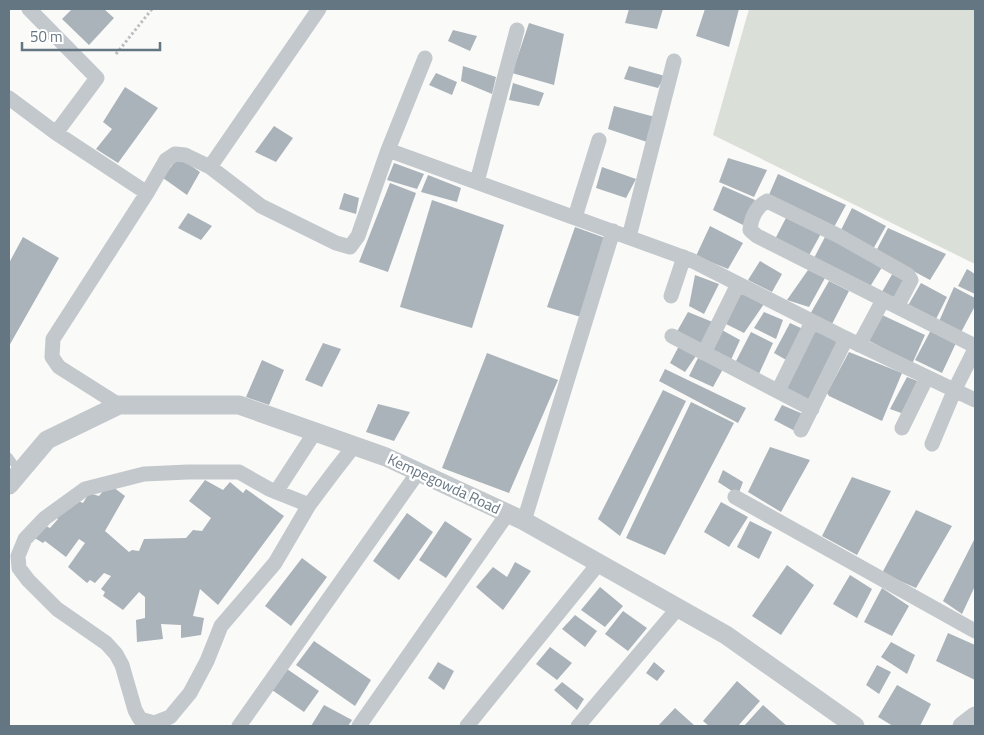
<svg xmlns="http://www.w3.org/2000/svg" width="984" height="735" font-family="'Titillium Web',sans-serif">
  <style>
    .green { fill: #dadfd7 }
    .building { fill: #aab3b9 }
    .lines { fill: none; stroke-linecap: round; stroke-linejoin: round }
    .path { stroke: #bbbfc2; stroke-width: 3; stroke-dasharray: 2.5 2.5; stroke-linecap: butt }
    .service { stroke: #c3c8cc; stroke-width: 8 }
    .minor { stroke: #c3c8cc; stroke-width: 15 }
    .tertiary { stroke: #c3c8cc; stroke-width: 19 }
    .labels { text-anchor: middle; stroke-width: 5; stroke-linejoin: round; paint-order: stroke }
    .street-label { font-size: 15px; fill: #657683; stroke: #fff }
  </style>
  <rect width="100%" height="100%" fill="#fafaf8"/>
  <path class="green" d="M749,9H975V264L713,135Z"/>
  <path class="building" d="M72,9H104L114,18L89,45L62,19Z
    M629,9H663L657,29L625,23Z
    M705,9H739L729,47L696,36Z
    M529,23L564,34L554,85L512,73Z
    M453,30L477,36L470,51L448,41Z
    M463,66L496,77L492,94L461,81Z
    M629,66L665,76L658,88L624,79Z
    M436,73L457,82L452,95L429,85Z
    M513,83L544,93L539,106L509,100Z
    M125,87L158,108L118,163L96,149L112,129L103,122Z
    M614,106L655,117L647,142L608,129Z
    M274,126L293,138L276,162L255,152Z
    M178,157L200,172L187,195L163,178Z
    M728,158L767,170L754,197L719,182Z
    M394,163L424,174L417,189L387,180Z
    M602,167L636,179L626,198L596,188Z
    M778,174L846,205L833,229L768,197Z
    M428,175L461,188L457,202L421,192Z
    M390,183L416,193L388,272L359,262Z
    M723,186L755,200L743,225L713,210Z
    M344,193L359,198L356,214L339,209Z
    M432,200L504,225L472,328L400,307Z
    M852,208L886,226L872,251L840,232Z
    M188,213L212,226L201,240L178,228Z
    M788,214L823,230L807,259L773,243Z
    M710,226L743,243L728,269L696,256Z
    M575,227L608,239L581,317L547,307Z
    M888,228L946,254L930,280L876,251Z
    M826,235L884,264L868,290L814,258Z
    M23,237L59,258L9,346V263Z
    M760,261L782,274L772,292L748,280Z
    M967,269L975,274V294L958,286Z
    M808,270L825,278L809,307L787,300Z
    M894,271L907,277L894,303L879,297Z
    M695,275L719,284L704,314L689,306Z
    M829,281L849,291L832,324L809,316Z
    M921,283L947,297L934,323L906,309Z
    M954,287L975,298V306L959,336L937,326Z
    M741,293L764,304L744,333L724,323Z
    M688,312L715,323L702,347L675,335Z
    M764,312L783,320L776,339L754,328Z
    M880,314L925,335L912,364L866,339Z
    M790,323L803,329L788,361L774,353Z
    M722,330L740,340L729,364L709,354Z
    M931,330L956,343L942,373L915,360Z
    M814,331L841,341L809,401L782,390Z
    M751,332L773,343L758,376L735,363Z
    M323,343L341,349L322,387L305,380Z
    M680,344L698,353L685,372L670,363Z
    M849,352L902,373L882,421L829,396L827,393Z
    M487,353L558,380L509,493L442,468Z
    M698,358L723,369L713,387L689,376Z
    M262,360L284,370L269,405L246,397Z
    M665,369L746,408L738,423L659,381Z
    M907,377L920,382L904,414L890,409Z
    M663,390L686,401L620,536L598,519Z
    M691,402L734,423L665,555L626,538Z
    M378,404L410,412L394,441L366,432Z
    M782,405L803,414L795,431L774,420Z
    M770,447L810,460L781,512L748,492Z
    M723,470L743,482L738,495L718,482Z
    M852,477L891,491L857,555L822,536Z
    M205,480L223,490L230,482L243,493L246,489L284,516L218,605L200,589L193,616L204,618L201,635L181,638V625L161,624L163,639L137,642L136,620L145,618V597L139,592L123,610L103,596L105,592L101,589L111,576L104,573L95,583L90,580L87,583L68,567L85,543L79,539L66,557L45,541L43,543L33,537L44,525L50,528L58,519L56,517L78,501L83,503L89,493L99,496L109,484L125,496L105,531L129,552L132,550L139,551L144,539L186,538L193,530L202,531L211,518L189,501Z
    M721,502L748,517L729,547L704,532Z
    M916,510L952,526L916,588L882,573Z
    M407,513L433,532L399,580L373,561Z
    M445,521L472,539L446,578L419,560Z
    M750,521L772,532L759,559L737,547Z
    M975,538V586L962,614L943,601Z
    M302,558L327,577L291,626L265,606Z
    M515,562L531,571L503,610L476,587L493,567L507,577Z
    M787,565L814,585L781,635L752,616Z
    M850,575L872,589L857,618L833,604Z
    M600,587L623,606L605,627L581,610Z
    M882,588L909,606L892,636L864,622Z
    M623,611L647,628L628,651L605,634Z
    M575,615L597,631L585,647L562,629Z
    M948,633L975,645V680L936,661Z
    M314,641L371,680L355,706L296,665Z
    M891,642L915,655L907,674L881,657Z
    M550,647L572,663L557,680L536,664Z
    M438,662L454,671L444,690L428,678Z
    M654,662L665,671L657,681L646,673Z
    M877,665L891,672L879,694L866,685Z
    M287,669L319,691L304,712L272,690Z
    M737,681L760,701L738,726H709L703,721Z
    M562,682L584,699L577,710L554,690Z
    M897,685L931,704L920,726H893L878,717Z
    M324,705L352,720L348,726H311Z
    M763,705L787,726H744Z
    M675,708L695,726H658Z"/>
  <g class="lines">
    <path class="path" d="M116,54L152,9"/>
    <path class="service" d="M9,457L20,472"/>
    <path class="minor" d="M29,9L97,78L56,133
      M9,98L56,133L147,193
      M388,150L691,260L839,335L975,400
      M210,167L261,206L336,243L350,247L358,236L388,150L425,58
      M477,182L517,30
      M575,217L599,140
      M629,237L674,61
      M671,296L684,257
      M894,305L900,301L911,280L908,275L839,236L767,201C756,207 751,218 750,230L757,236L975,346
      M672,336L812,409
      M859,345L883,300
      M704,353L738,284
      M778,391L812,322
      M119,405L59,367L52,357L53,339L147,193L166,160L175,154L185,155L210,167L319,9
      M902,428L927,377
      M801,430L846,339
      M932,444L955,389L975,349
      M276,492L315,432
      M735,497L975,631
      M309,505L269,489L239,472H188L144,474L85,489L45,518L25,539L18,556L19,568L28,580L57,609L106,643L116,654L122,665L135,710L140,719L154,723L170,717L190,693L207,661L221,626L275,563L309,505L333,473L354,446
      M524,521L613,231
      M239,726L419,471
      M359,726L508,513
      M467,726L599,563
      M578,726L678,608"/>
    <path class="tertiary" d="M9,485L47,440L119,405H239L386,457L524,521L726,635L855,726
      M962,726L975,716"/>
  </g>
  <g class="labels">
    <g class="street-label">
      <text transform="translate(444 484) rotate(25)" y="5">Kempegowda Road</text>
    </g>
  </g>
  <rect width="984" height="735" fill="none" stroke="#657683" stroke-width="20"/>
  <path d="M22 42v8h138v-8" fill="none" stroke="#657683" stroke-width="2.5"/>
  <text x="30" y="42" font-size="15" fill="#657683" stroke="#ffffff" stroke-width="4" paint-order="stroke">50 m</text>
</svg>
